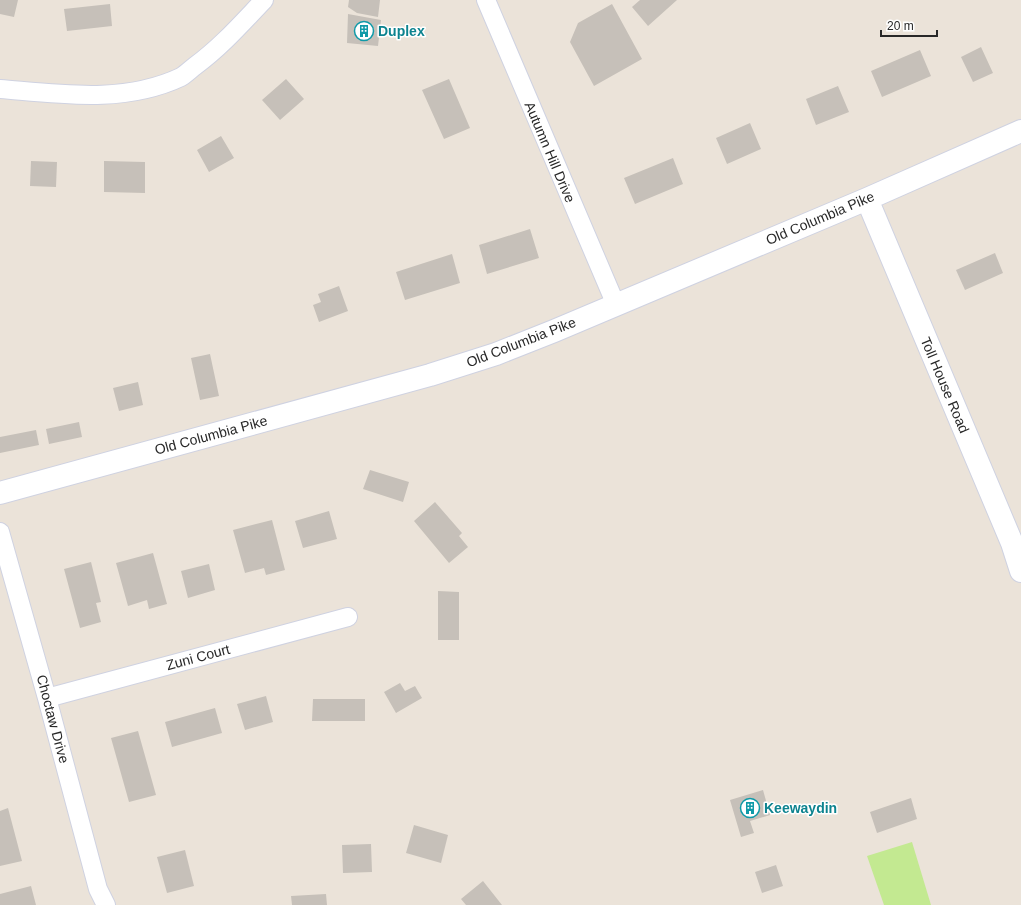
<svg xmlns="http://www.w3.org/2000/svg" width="1021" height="905" font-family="Helvetica,sans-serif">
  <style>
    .pitch { fill: #c3e991 }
    .building { fill: #c6c0b9 }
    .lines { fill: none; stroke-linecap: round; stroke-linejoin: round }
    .street-casing { stroke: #cfd2e1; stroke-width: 20 }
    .secondary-casing { stroke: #cfd2e1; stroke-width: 24 }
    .street { stroke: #fff; stroke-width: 18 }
    .secondary { stroke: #fff; stroke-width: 22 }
    .labels { text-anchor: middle; stroke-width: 3; stroke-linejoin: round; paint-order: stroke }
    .culture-label { font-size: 14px; font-weight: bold; fill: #0d838f; stroke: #fff; text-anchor: start }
    .street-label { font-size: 14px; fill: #282828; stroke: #fff }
  </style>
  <rect width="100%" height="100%" fill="#ebe3d9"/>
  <path class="pitch" d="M912,842L931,905H884L867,856Z"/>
  <path class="building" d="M0,0H18L14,17L0,14Z
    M349,0H380L378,17L357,13L348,7Z
    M640,0H677L648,26L632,7Z
    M110,4L112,26L67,31L64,9Z
    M612,4L642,59L594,86L570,42L578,23Z
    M348,14L381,20L378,46L347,43Z
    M981,47L993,73L973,82L961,57Z
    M920,50L931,76L882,97L871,71Z
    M286,79L304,99L280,120L262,100Z
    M449,79L470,128L444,139L422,90Z
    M838,86L849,112L816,125L806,99Z
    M750,123L761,149L727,164L716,138Z
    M221,136L234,158L209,172L197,150Z
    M673,158L683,184L635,204L624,178Z
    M31,161L57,162L56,187L30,186Z
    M104,161L145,162V193L104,192Z
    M530,229L539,258L487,274L479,245Z
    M995,253L1003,273L965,290L956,270Z
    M452,254L460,283L405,300L396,272Z
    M339,286L348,311L319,322L313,305L321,302L318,294Z
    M210,354L219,396L200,400L191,358Z
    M138,382L143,405L119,411L113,388Z
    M79,422L82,437L49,444L46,429Z
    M36,430L39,445L0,453V437Z
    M370,470L409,482L403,502L363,489Z
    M435,502L462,533L459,536L468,547L449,563L414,521Z
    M329,511L337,539L303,548L295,521Z
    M272,520L285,570L266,575L264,568L245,573L233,530Z
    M153,553L167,604L149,609L147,600L128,606L116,563Z
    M91,562L101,602L96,603L101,622L80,628L64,569Z
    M209,564L215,590L188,598L181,571Z
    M438,591L459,592V640H438Z
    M400,683L405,691L415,686L422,698L396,713L384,692Z
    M266,696L273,722L245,730L237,704Z
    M313,699H365V721H312Z
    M215,708L222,733L172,747L165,722Z
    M138,731L156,795L129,802L111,738Z
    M763,790L770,815L750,821L754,833L741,837L730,800Z
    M911,798L917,819L877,833L870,812Z
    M8,808L22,861L0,866V811Z
    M414,825L448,835L441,863L406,853Z
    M371,844L372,872L343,873L342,845Z
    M185,850L194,886L167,893L157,857Z
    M776,865L783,886L762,893L755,872Z
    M483,881L502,905H466L461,899Z
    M31,886L36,905H0V894Z
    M326,894L327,905H292L291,896Z"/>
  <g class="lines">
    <defs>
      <path id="street" d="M486,0L616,305
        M0,89C60,94 124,104 181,77C186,74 191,69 195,66C221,47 242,23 264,0
        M0,532L47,698L98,889L106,905
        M47,698L348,617"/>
      <path id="secondary" d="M867,199L1012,543L1021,571
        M0,493L430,375L496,354L554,331L867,199L1021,131"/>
    </defs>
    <use href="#street" class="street-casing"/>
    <use href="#secondary" class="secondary-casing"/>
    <use href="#street" class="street"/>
    <use href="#secondary" class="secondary"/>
  </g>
  <defs>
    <symbol id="building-ring" viewBox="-11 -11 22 22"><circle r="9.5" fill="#fff" stroke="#0f9aa8" stroke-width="1.5"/><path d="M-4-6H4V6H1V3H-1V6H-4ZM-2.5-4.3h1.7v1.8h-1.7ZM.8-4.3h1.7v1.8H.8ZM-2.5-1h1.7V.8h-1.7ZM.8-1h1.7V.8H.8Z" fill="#0f9aa8"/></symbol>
  </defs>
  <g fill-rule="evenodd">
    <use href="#building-ring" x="353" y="20" width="22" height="22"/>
    <use href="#building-ring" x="739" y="797" width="22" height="22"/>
  </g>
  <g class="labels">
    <g class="culture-label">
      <text x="378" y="36">Duplex</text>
      <text x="764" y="813">Keewaydin</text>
    </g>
    <g class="street-label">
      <text transform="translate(550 152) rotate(67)" y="5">Autumn Hill Drive</text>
      <text transform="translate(820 218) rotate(-23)" y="5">Old Columbia Pike</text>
      <text transform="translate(521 342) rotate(-21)" y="5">Old Columbia Pike</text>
      <text transform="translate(945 385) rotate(67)" y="5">Toll House Road</text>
      <text transform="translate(211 435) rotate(-15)" y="5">Old Columbia Pike</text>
      <text transform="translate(198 657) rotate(-15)" y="5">Zuni Court</text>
      <text transform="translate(53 719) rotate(75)" y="5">Choctaw Drive</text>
    </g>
  </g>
  <path d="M881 30v6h56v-6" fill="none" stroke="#282828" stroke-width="2"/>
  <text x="887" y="30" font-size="12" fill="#282828" stroke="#ffffff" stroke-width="3" paint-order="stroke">20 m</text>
</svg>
